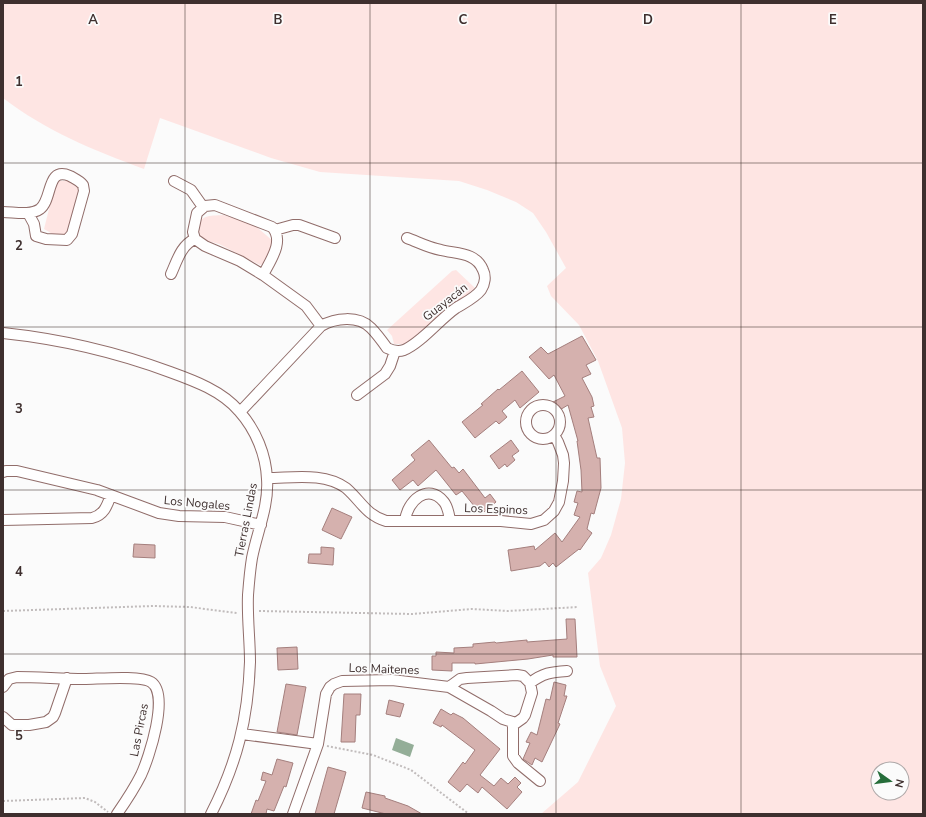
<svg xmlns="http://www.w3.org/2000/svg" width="926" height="817" font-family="'Nunito Sans',sans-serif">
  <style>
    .green { fill: #fee5e3; fill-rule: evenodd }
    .water { fill: #94ae98 }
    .building { fill: #d5b1ae; stroke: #a47f7d }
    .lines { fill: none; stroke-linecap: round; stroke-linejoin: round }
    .minor-casing { stroke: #916d6a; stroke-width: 12 }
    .path { stroke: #c1bcbc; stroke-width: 2; stroke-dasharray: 2 2; stroke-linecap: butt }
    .minor { stroke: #fff; stroke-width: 10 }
    .grid { fill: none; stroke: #3e2f2e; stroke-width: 1; stroke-opacity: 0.55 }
    .labels { text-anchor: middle; stroke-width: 3.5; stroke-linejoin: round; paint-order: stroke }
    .street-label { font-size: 12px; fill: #3e2f2e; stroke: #fbfbfb }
    .grid-label { font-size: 13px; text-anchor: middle; font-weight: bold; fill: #3e2f2e; stroke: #fbfbfb; stroke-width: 3.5; stroke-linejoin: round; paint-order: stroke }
  </style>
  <rect width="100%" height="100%" fill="#fbfbfb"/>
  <path class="green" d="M3,3H923V814H541L578,782L616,706L600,666L588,573L601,558L611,535L621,499L625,463L622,428L598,361L579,325L551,296L547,286L566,268L546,232L533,213L516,202L487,190L459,181L320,172L271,158L160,118L144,169C93,150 46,131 3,98ZM878,769H902V793H878Z
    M56,181H68L79,187L67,235L56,236L44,229Z
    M223,215L253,224L273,241L264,264L260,265L219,244L204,240L200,236C195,215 207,216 223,215Z
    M456,270L475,288L405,344H394L392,336L387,330L452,271Z"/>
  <path class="water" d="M396,738L414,745L410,757L392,750Z"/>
  <path class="building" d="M582,336L596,360L586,365L591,374L582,378L592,397L594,406L591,407L594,417L588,418L597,458H600L601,488L594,514L591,513L587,529L592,533L580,550L579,549L556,567L553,563L549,567L545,562L540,566L511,571L508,550L534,546L535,550L555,533L562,542L580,517L574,515L578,503L574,502L577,491L582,492L581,470L577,441H578L568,405L558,411L553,402L565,396L554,375L549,379L529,357L541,347L548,354Z
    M522,371L539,392L520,408L515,400L502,411L507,417L499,424L496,421L475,438L462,422L483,405L481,404L498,389L499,390Z
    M429,440L452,468L454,467L459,473L463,469L485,498L490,494L496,502L484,512L482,510L479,512L462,491L456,495L436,470L418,486L413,480L400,490L392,480L415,460L411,455Z
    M511,440L519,451L512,456L515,460L507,467L505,464L499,469L490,456Z
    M332,508L352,517L341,539L322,530Z
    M134,544L155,545V558L133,557Z
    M321,547L334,548L333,565L308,563L309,554H321Z
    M566,619H575L577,657H553V655L528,659L475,664V663H452V671L432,670V656H436V652L454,653V648L473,647V644L495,642L496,643L527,640V642L567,639Z
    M297,647L298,669L278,670L277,648Z
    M554,682L566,685L564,696H567L558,723L560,724L542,762L535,758L532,765L523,759L530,743L526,742L531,732L537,735L546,699L550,700Z
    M286,684L306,687L297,735L277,732Z
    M344,694H361L360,715H356L355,742H341Z
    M389,700L404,704L400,717L386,714Z
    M441,709L451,715L453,713L463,718L500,749L480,775L494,786L501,778L508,784L515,777L521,783L517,787L522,792L507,809L482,787L478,793L467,784L460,792L448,782L463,762L465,764L475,750L442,725L441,727L433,723Z
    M277,759L293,763L286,787L284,786L274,811L267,809L266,814H251L256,800L258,801L266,781L261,780L263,772L272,775Z
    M328,767L346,772L343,783L334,814H315Z
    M366,792L385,796V798L408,806L422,814H386L362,808Z"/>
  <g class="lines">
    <defs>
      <path id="minor" d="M174,181L191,190L203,207
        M3,212C14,212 30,216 40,209C53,199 46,166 70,176C75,179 79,180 83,185L84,191L72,234L67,240L46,239L36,236L34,224L28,213
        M275,230L293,225H299L335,238
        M171,274C177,261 181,245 195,239
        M263,275C270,261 285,241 272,227L215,205L205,206L197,213L193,232L195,239L205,246L240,261L263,275L306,306L321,326
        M3,333C60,339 116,352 170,372C195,381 222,391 239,411C256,430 266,455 267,479C269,506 257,532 252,558C250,570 249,582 248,595C247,617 250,640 250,662C248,719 237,763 211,814
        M357,395L385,374L390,366L395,351
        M526 422a17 17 0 1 1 34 0a17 17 0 1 1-34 0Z
        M240,412L321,326C335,318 358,315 371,328C377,334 382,341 387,348C393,351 398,352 404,350C421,343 440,319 456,308C464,303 475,298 481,290C485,284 486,276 483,270C476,252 456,254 441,250C429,248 418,242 407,238
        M3,472L6,471H17L97,490L159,513L179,516L225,517L261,525
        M267,478C293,478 324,472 346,488C361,501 366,515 386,521H501L531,524L544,520L554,511L559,502L563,481L564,463L563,455L558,442L554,435
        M3,520L92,518C104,515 107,506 111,495
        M405,521C407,501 428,482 444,502C448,507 449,515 450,520
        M530,683C543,673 551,672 567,671
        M3,687L9,679L17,677C39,677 62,679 84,679C98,679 140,675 151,682C170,694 149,758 141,775C134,789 126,801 117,814
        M3,717L12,725H29L46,722L53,717L55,713L67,678
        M513,723V756L518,763L540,781
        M242,734L318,744
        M293,814L318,744L326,694L330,687L334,684L342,681L392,680L449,687L491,711L503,719L516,723L523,718L525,715L532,693L530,683L523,676L517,675L467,678L460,679L449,687"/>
    </defs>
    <use href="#minor" class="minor-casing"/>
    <path class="path" d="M3,611L153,606L190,607L237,613
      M259,611L412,614L472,609L508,611L578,607
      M327,746L373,755L411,770L469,814
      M3,801L85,798L95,802L108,812"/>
    <use href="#minor" class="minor"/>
  </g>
  <path class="grid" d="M185,3V814M370,3V814M556,3V814M741,3V814M3,163H923M3,327H923M3,490H923M3,654H923"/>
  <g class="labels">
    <g class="street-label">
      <text transform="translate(445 302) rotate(-38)" y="4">Guayacán</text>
      <text transform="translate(197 503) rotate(5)" y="4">Los Nogales</text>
      <text transform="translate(496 509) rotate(2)" y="4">Los Espinos</text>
      <text transform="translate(246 520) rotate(-79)" y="4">Tierras Lindas</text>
      <text transform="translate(384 669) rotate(2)" y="4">Los Maitenes</text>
      <text transform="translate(139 730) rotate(-79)" y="4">Las Pircas</text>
    </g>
  </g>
  <g class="grid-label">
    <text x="93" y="24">A</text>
    <text x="278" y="24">B</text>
    <text x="463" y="24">C</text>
    <text x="648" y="24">D</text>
    <text x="833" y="24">E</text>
    <text x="19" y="86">1</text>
    <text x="19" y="250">2</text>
    <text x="19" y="413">3</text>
    <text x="19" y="576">4</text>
    <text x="19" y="740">5</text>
  </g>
  <rect width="926" height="817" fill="none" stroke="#3e2f2e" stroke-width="8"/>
  <g transform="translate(890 781) rotate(104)"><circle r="19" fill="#fbfbfb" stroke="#afa9a9"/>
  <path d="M0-3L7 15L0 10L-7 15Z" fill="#266d3a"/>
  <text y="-6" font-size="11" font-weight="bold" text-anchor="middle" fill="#3e2f2e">N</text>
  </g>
</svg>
